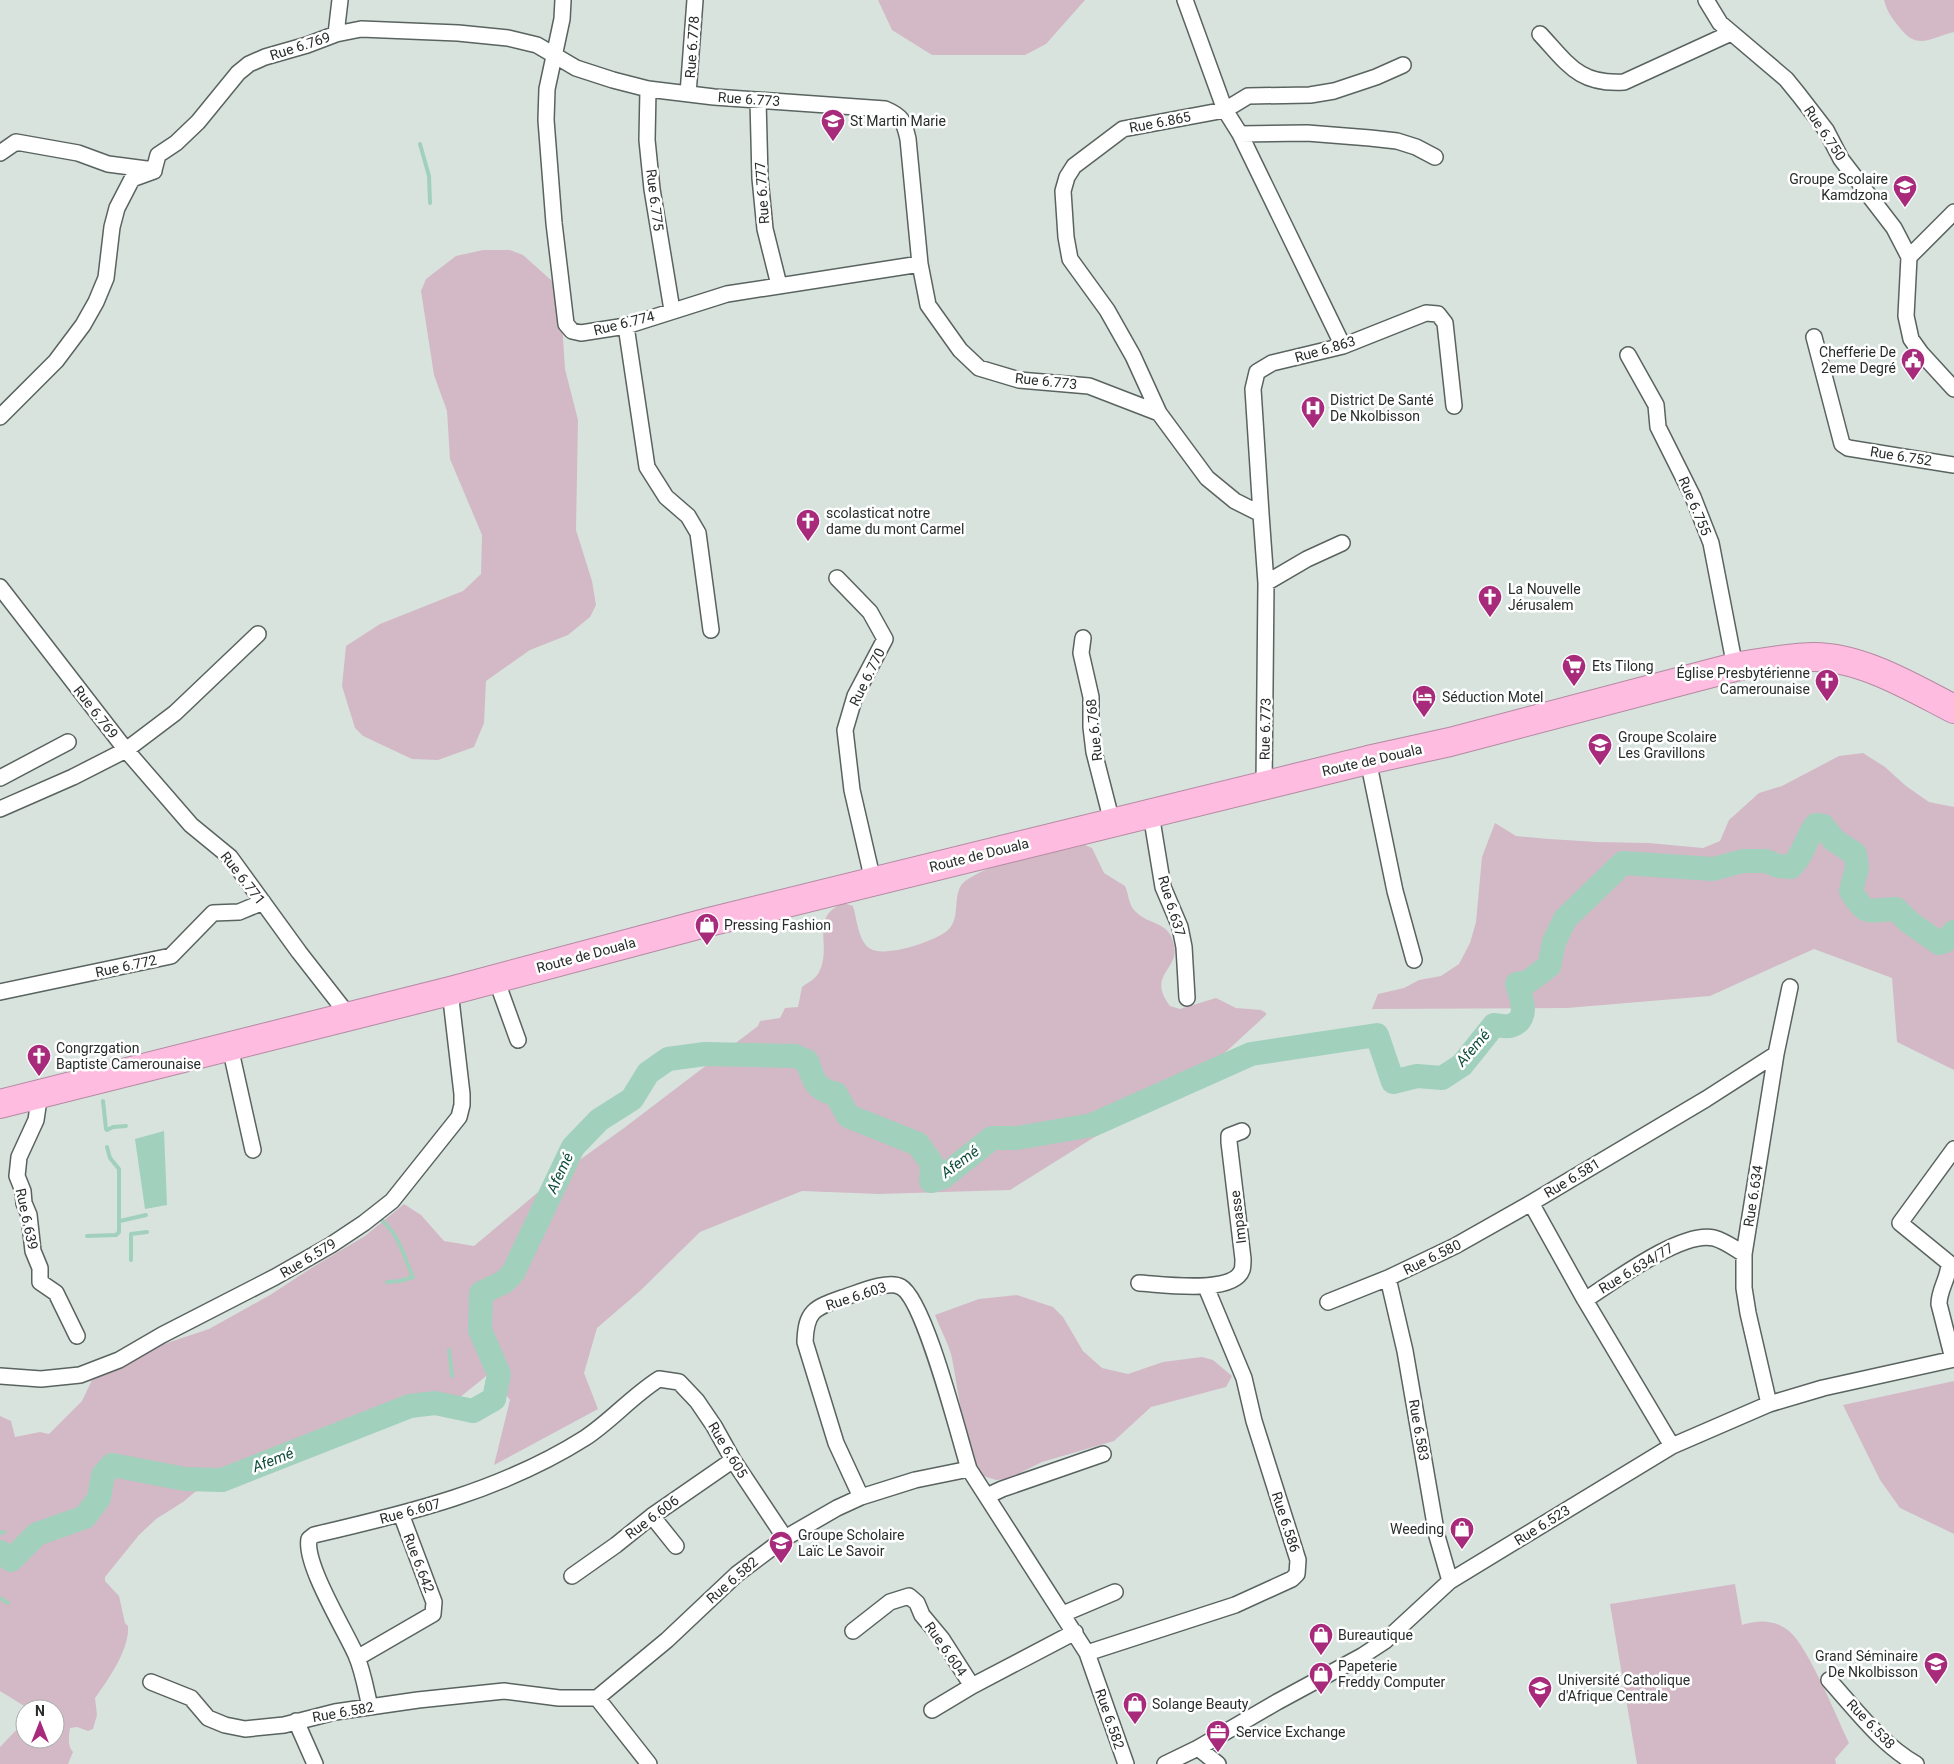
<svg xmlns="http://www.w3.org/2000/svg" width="1954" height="1764" font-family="Roboto,sans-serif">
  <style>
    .green { fill: #d3b9c6 }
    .water { fill: #a1d0bd }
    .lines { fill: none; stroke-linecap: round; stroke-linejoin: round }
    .stream { stroke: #a1d0bd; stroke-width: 4 }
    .river { stroke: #a1d0bd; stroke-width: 24 }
    .street-casing { stroke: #59635f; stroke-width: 18 }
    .highway-casing { stroke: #b38aa1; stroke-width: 30 }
    .street { stroke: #fff; stroke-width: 15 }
    .highway { stroke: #febce0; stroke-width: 28 }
    .labels { text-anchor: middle; stroke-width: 5; stroke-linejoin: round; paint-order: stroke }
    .street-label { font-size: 14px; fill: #282c2b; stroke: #fff }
    .poi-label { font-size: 14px; fill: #282c2b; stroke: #fff; text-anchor: start }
    .water-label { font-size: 15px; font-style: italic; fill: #0e4c3a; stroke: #fff }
  </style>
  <rect width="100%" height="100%" fill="#d8e3de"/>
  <path class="green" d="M878,0H1085L1046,44L1025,55H932L892,30Z
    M1884,0H1954V32C1930,38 1917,51 1899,27C1892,18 1887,12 1884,0Z
    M483,250H510L523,255L552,281L561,307L565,369L578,420L576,530L592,581L596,605L590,617L568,635L530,650L486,681L484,723L474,747L438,760L412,759L363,736L355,728L342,686L346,646L380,624L463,591L481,574L482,535L450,459L447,411L434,375L421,291L426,279L456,256Z
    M1863,753L1885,767L1906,786L1929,802L1954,807V1070L1897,1042L1892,978L1814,949L1710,996L1567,1008L1372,1009L1378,994L1404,988L1419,980L1441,976L1459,964L1470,943L1476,922L1482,857L1495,823L1516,836L1549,839L1597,842L1649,843L1703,848L1720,841L1729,820L1759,793L1782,786L1839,756Z
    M1085,845L1092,848L1104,873L1125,886C1129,894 1128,904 1135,911C1149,926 1169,920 1174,945C1180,970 1146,975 1170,1006L1180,1009L1216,998L1236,1008L1261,1010L1266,1013V1015L1216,1061L1010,1190L879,1194L802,1191L700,1232L640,1291L597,1328L584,1373L598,1409L494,1465L510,1400L490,1373L459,1398L408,1400L306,1437L219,1472L183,1502L156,1519L139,1535L105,1577V1581L119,1596L125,1623L128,1626C130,1649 108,1680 95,1698L97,1715L93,1729L88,1731L77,1727L70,1728C69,1735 67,1746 73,1752L68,1764H0V1747L25,1721V1739H55V1709H29L0,1691V1416L11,1421L15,1437L40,1432L49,1434L82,1401L102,1359L158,1346L209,1329L270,1295L313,1267L365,1236L404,1204L421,1215L444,1241L474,1246L556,1177L624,1128L758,1026L760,1021L780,1018L785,1008L798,1007L802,987C807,983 816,979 819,972C833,945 808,917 844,903L853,906C857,919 858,939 869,948C883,959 936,941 948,930C963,916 949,890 968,879C1003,857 1046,855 1085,845Z
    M1017,1295L1053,1307L1063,1317L1083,1351L1102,1368L1128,1374L1163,1362L1202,1357L1213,1360L1232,1376L1226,1387L1151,1407L1114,1441L1042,1462L1008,1479L996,1480L983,1476C964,1443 959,1396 952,1358C949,1344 940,1329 935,1315L979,1299Z
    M1954,1381V1534L1900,1508L1880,1480L1843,1405Z
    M1735,1584L1742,1625C1758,1620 1774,1619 1789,1631C1809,1648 1836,1716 1849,1743L1835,1759L1836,1764H1637L1610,1604Z"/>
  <path class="water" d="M164,1131L167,1205L145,1209L135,1139Z"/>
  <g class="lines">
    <path class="stream" d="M420,144L429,176L430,203
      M103,1101L106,1129
      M107,1130L113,1127L126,1126
      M378,1217C399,1233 403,1255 413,1277L400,1281L387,1282
      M120,1221L146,1215
      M87,1236L116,1235L119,1232V1169L110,1158L107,1147
      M131,1260V1234L147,1232
      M449,1350L452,1376
      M0,1533L4,1532
      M0,1598L8,1603"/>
    <path class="river" d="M0,1552L11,1560L37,1534L85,1517L99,1498L103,1475L112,1465L185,1479L222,1480L410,1406L435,1403L473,1411L494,1399L499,1374L480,1330L481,1293L504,1282L513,1273L573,1147L599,1120L632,1099L648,1073L668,1059L705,1054L795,1056L807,1061C814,1080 814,1089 836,1094L848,1116L918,1144L932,1164L931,1181L943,1177L992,1138H1017L1092,1125L1251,1054L1377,1035L1393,1082L1417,1076L1442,1078L1462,1065L1494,1025C1498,1025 1505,1027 1510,1026C1531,1020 1521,997 1517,984L1529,981L1549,966L1554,942L1565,919L1623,863L1713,869L1743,861H1766L1778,866L1791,867C1805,853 1805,839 1816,825L1823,826L1834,840L1855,854L1857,867L1851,891C1866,917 1868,910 1896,909L1909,922L1939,943L1945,941L1954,932"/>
    <defs>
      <path id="street" d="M563,0L562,19L547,89L546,120L554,223L566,324L572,331L581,333L626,326L727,294L920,264
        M1185,0L1225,110L1240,134L1343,346
        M1706,0L1720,23L1786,79L1799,95L1826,130L1841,159L1894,228L1909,257L1906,316L1911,339L1921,353L1954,389
        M336,34L340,0
        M1540,34C1568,64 1579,85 1624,82L1731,33
        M648,89L647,140L652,189L672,310
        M688,94L695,0
        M758,100L760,178L765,229L779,285
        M1240,134L1307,133L1370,138L1397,141L1416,147L1435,157
        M0,153L16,142L78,153L108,164L154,170L158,155L176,143L198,122L238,73L249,64L265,57L307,45L336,34L361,29L458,33L508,38L537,45L576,68L613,80L648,89L714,97L885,109C902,116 904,121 908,139L920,264L928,305L960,350L979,368L1019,380L1089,386L1159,413L1207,478L1235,501L1261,514L1266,583L1264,786
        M1909,257L1954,212
        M626,326L647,467L666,497L688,516L698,533L711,630
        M1814,337L1842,444L1848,448L1954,465
        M1628,355L1656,405L1658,427L1693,497L1711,543L1735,667
        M1159,413L1133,356L1107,310L1070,259L1066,237L1063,191L1067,177L1074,166L1123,129L1225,110L1248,96L1310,95L1334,91L1376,77L1403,65
        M0,417L56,361L83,325L96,302L106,278L112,227L117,208L132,179L154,171
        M1261,514L1253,389L1257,372L1272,363L1343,346L1426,313L1438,314L1445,323L1454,406
        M837,578L870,612L885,639L855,696L845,730L852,790L873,881
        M1266,583L1307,559L1342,543
        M0,587L126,750L73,777L0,809
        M258,634L175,713L126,750L191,825L230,857L299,952L349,1016
        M1083,638L1081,653L1091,697V727L1094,752L1112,822
        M1368,760L1395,891L1414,960
        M0,778L68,742
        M1151,814L1163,887L1180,927L1184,947L1187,998
        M496,979L518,1040
        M0,992L171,956L213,913L239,912L263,902
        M230,1047L253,1150
        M40,1093L36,1120L19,1157L17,1176L23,1191L24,1203L29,1215L33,1251L40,1268V1282L56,1293L77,1336
        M1388,1278L1405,1351L1437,1536L1450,1581
        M1139,1283C1160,1284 1233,1295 1242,1270C1243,1267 1243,1262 1243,1259L1229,1142V1136L1242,1131
        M1585,1300C1613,1282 1682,1230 1714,1238C1725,1241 1734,1248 1744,1254
        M1328,1302L1388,1278L1455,1246L1531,1203
        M1953,1359L1939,1304C1939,1289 1949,1278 1949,1263L1900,1223L1954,1149
        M0,1376L41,1379L80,1375L119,1360L162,1335L275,1277L331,1245L364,1223L392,1201L459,1117L462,1105V1094L450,991
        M1769,1404L1748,1313L1744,1288V1254L1776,1054L1790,987
        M1672,1446L1585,1300L1531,1203L1706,1099L1776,1054
        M987,1496L1002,1489L1103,1454
        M861,1497L836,1443L805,1342C806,1311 814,1308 842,1298C856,1294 888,1279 901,1287C925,1300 959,1437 969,1469
        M652,1516L676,1546
        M572,1576L616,1545L652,1516L733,1460
        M1063,1614L1115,1592
        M853,1631L890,1602L909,1596L917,1603L922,1615L942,1639L972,1686L1075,1632
        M1087,1653L1235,1605L1292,1579L1297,1574L1298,1560L1254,1421L1244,1378L1206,1287
        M357,1658L433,1614L434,1602L401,1514
        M1829,1680C1856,1710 1881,1744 1916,1764
        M151,1682L191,1698L208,1718L225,1725L245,1729L284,1725L335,1712L418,1700L504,1691L559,1698H597L667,1640L737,1574L785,1538L837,1508L861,1497L915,1480L969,1469L1087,1653L1126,1764
        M597,1698L649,1764
        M370,1707C366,1690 363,1671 356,1655C345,1630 304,1564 309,1539L314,1535C409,1513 501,1491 585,1438C611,1421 632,1396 659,1379L679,1382L697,1401L714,1426L733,1460L785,1538
        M932,1710L972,1686
        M296,1721L315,1764
        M1198,1748L1218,1764
        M1165,1764L1198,1748L1277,1702L1362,1656L1385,1641L1450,1581L1672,1446L1769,1404L1823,1388L1954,1359"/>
      <path id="highway" d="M0,1104L450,991L709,922L1368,760L1450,742L1735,667C1761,663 1788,657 1814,657C1862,657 1913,688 1954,709"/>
    </defs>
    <use href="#street" class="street-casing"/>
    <use href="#highway" class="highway-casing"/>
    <use href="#street" class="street"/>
    <use href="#highway" class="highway"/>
  </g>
  <defs>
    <symbol id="school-pin" viewBox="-11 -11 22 30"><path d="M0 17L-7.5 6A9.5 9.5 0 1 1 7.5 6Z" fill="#a72a7b" stroke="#fff"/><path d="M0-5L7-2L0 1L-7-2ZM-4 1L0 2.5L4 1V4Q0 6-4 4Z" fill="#fff"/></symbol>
    <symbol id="civic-pin" viewBox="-11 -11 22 30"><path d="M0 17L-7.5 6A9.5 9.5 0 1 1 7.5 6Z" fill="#a72a7b" stroke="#fff"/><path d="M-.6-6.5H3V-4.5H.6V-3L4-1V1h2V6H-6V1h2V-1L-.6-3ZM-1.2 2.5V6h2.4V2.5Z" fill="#fff"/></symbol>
    <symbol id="hospital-pin" viewBox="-11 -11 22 30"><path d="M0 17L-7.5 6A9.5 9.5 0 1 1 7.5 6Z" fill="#a72a7b" stroke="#fff"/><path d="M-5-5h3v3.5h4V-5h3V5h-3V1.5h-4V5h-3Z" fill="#fff"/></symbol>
    <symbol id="church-pin" viewBox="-11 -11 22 30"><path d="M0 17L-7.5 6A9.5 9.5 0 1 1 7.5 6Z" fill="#a72a7b" stroke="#fff"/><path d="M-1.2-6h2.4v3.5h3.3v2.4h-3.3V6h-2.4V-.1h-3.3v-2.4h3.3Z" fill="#fff"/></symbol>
    <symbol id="supermarket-pin" viewBox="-11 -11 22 30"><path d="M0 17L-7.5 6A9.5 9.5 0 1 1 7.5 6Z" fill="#a72a7b" stroke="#fff"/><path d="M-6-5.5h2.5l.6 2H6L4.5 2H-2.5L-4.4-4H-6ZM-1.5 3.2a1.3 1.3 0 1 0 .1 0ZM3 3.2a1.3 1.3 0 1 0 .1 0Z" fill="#fff"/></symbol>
    <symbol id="hotel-pin" viewBox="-11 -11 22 30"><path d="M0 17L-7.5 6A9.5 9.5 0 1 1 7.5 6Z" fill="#a72a7b" stroke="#fff"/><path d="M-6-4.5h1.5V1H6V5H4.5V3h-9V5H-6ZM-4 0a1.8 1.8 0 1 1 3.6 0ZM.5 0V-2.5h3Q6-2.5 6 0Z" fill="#fff"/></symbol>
    <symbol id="shop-pin" viewBox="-11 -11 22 30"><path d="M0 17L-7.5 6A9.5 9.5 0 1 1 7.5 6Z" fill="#a72a7b" stroke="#fff"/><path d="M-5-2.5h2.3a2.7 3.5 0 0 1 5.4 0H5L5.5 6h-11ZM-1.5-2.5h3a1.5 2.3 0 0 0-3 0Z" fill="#fff"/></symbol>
    <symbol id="university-pin" viewBox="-11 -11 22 30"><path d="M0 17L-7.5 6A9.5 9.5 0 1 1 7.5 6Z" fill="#a72a7b" stroke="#fff"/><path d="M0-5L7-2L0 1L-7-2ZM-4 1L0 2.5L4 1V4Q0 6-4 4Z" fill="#fff"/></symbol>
    <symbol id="office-pin" viewBox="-11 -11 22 30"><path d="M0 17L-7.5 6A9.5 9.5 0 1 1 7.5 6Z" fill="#a72a7b" stroke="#fff"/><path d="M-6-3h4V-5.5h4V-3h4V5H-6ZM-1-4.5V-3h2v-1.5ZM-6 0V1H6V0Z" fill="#fff"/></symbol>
  </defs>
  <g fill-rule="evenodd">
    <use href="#school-pin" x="819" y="107" width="28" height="38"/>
    <use href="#school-pin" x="1891" y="173" width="28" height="38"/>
    <use href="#civic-pin" x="1899" y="346" width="28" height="38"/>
    <use href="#hospital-pin" x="1299" y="394" width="28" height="38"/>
    <use href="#church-pin" x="794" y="507" width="28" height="38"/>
    <use href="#church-pin" x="1476" y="583" width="28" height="38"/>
    <use href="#supermarket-pin" x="1560" y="652" width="28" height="38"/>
    <use href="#church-pin" x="1813" y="667" width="28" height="38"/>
    <use href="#hotel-pin" x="1410" y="683" width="28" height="38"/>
    <use href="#school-pin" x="1586" y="731" width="28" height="38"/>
    <use href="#shop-pin" x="693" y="911" width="28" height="38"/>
    <use href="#church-pin" x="25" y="1042" width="28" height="38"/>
    <use href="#shop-pin" x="1448" y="1515" width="28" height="38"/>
    <use href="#school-pin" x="767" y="1529" width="28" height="38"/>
    <use href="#shop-pin" x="1307" y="1621" width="28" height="38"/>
    <use href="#school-pin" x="1922" y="1650" width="28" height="38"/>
    <use href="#shop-pin" x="1307" y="1660" width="28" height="38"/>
    <use href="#university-pin" x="1526" y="1674" width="28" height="38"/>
    <use href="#shop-pin" x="1121" y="1690" width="28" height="38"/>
    <use href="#office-pin" x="1204" y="1718" width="28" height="38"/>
  </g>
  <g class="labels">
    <g class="street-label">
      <text transform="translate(300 46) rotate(-18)" y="5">Rue 6.769</text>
      <text transform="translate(692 47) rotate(-86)" y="5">Rue 6.778</text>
      <text transform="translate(749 99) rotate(4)" y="5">Rue 6.773</text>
      <text transform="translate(1160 122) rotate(-11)" y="5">Rue 6.865</text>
      <text transform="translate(1825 133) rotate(56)" y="5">Rue 6.750</text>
      <text transform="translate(762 193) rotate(-94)" y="5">Rue 6.777</text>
      <text transform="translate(655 200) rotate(83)" y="5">Rue 6.775</text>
      <text transform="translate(624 323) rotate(-14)" y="5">Rue 6.774</text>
      <text transform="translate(1325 349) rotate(-16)" y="5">Rue 6.863</text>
      <text transform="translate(1046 381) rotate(6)" y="5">Rue 6.773</text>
      <text transform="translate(1901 456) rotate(9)" y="5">Rue 6.752</text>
      <text transform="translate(1695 506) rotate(67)" y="5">Rue 6.755</text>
      <text transform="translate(867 677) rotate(-64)" y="5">Rue 6.770</text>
      <text transform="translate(96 712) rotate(52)" y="5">Rue 6.769</text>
      <text transform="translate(1265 729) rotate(-89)" y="5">Rue 6.773</text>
      <text transform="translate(1094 730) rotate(-96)" y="5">Rue 6.768</text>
      <text transform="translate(1372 760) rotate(-13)" y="5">Route de Douala</text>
      <text transform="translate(979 855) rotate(-14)" y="5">Route de Douala</text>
      <text transform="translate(243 878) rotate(52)" y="5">Rue 6.771</text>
      <text transform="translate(1172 906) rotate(73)" y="5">Rue 6.637</text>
      <text transform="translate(586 955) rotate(-15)" y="5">Route de Douala</text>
      <text transform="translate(126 966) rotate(-12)" y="5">Rue 6.772</text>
      <text transform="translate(1572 1178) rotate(-31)" y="5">Rue 6.581</text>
      <text transform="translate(1753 1196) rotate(-81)" y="5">Rue 6.634</text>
      <text transform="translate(1238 1217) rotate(-97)" y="5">Impasse</text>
      <text transform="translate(27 1219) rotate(78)" y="5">Rue 6.639</text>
      <text transform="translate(1432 1257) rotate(-26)" y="5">Rue 6.580</text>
      <text transform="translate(308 1258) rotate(-31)" y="5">Rue 6.579</text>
      <text transform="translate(1636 1268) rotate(-31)" y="5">Rue 6.634/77</text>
      <text transform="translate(856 1296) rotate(-18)" y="5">Rue 6.603</text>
      <text transform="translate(1419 1430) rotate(80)" y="5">Rue 6.583</text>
      <text transform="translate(728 1450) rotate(59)" y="5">Rue 6.605</text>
      <text transform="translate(410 1511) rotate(-15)" y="5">Rue 6.607</text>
      <text transform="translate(652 1517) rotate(-37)" y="5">Rue 6.606</text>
      <text transform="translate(1286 1522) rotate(72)" y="5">Rue 6.586</text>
      <text transform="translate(1542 1525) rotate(-32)" y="5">Rue 6.523</text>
      <text transform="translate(419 1563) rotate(69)" y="5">Rue 6.642</text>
      <text transform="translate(732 1580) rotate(-41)" y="5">Rue 6.582</text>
      <text transform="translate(946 1649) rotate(55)" y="5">Rue 6.604</text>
      <text transform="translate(343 1712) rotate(-10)" y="5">Rue 6.582</text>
      <text transform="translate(1110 1719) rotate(71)" y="5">Rue 6.582</text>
      <text transform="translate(1871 1724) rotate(46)" y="5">Rue 6.538</text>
    </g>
    <g class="poi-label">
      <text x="850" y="126">St Martin Marie</text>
      <text x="1888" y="184" text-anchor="end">Groupe Scolaire<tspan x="1888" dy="16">Kamdzona</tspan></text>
      <text x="1896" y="357" text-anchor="end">Chefferie De<tspan x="1896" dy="16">2eme Degré</tspan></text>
      <text x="1330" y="405">District De Santé<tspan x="1330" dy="16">De Nkolbisson</tspan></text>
      <text x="826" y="518">scolasticat notre<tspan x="826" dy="16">dame du mont Carmel</tspan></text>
      <text x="1508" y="594">La Nouvelle<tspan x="1508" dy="16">Jérusalem</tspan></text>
      <text x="1592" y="671">Ets Tilong</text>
      <text x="1810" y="678" text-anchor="end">Église Presbytérienne<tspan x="1810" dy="16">Camerounaise</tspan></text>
      <text x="1442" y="702">Séduction Motel</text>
      <text x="1618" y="742">Groupe Scolaire<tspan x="1618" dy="16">Les Gravillons</tspan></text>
      <text x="724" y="930">Pressing Fashion</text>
      <text x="56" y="1053">Congrzgation<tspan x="56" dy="16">Baptiste Camerounaise</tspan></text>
      <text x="1444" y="1534" text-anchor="end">Weeding</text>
      <text x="798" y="1540">Groupe Scholaire<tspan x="798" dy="16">Laïc Le Savoir</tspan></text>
      <text x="1338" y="1640">Bureautique</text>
      <text x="1918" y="1661" text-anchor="end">Grand Séminaire<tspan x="1918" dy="16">De Nkolbisson</tspan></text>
      <text x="1338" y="1671">Papeterie<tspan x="1338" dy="16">Freddy Computer</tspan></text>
      <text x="1558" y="1685">Université Catholique<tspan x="1558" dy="16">d'Afrique Centrale</tspan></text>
      <text x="1152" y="1709">Solange Beauty</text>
      <text x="1236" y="1737">Service Exchange</text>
    </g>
    <g class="water-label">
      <text transform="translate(1473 1048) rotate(-49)" y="5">Afemé</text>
      <text transform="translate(960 1162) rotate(-36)" y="5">Afemé</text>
      <text transform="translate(560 1173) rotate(-65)" y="5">Afemé</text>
      <text transform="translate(273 1460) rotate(-21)" y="5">Afemé</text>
    </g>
  </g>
  <g transform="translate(40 1724)"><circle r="24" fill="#ffffff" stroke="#a9abaa"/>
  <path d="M0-4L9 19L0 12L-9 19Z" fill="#a72a7b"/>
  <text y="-8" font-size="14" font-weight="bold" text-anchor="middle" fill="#282c2b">N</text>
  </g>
</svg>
